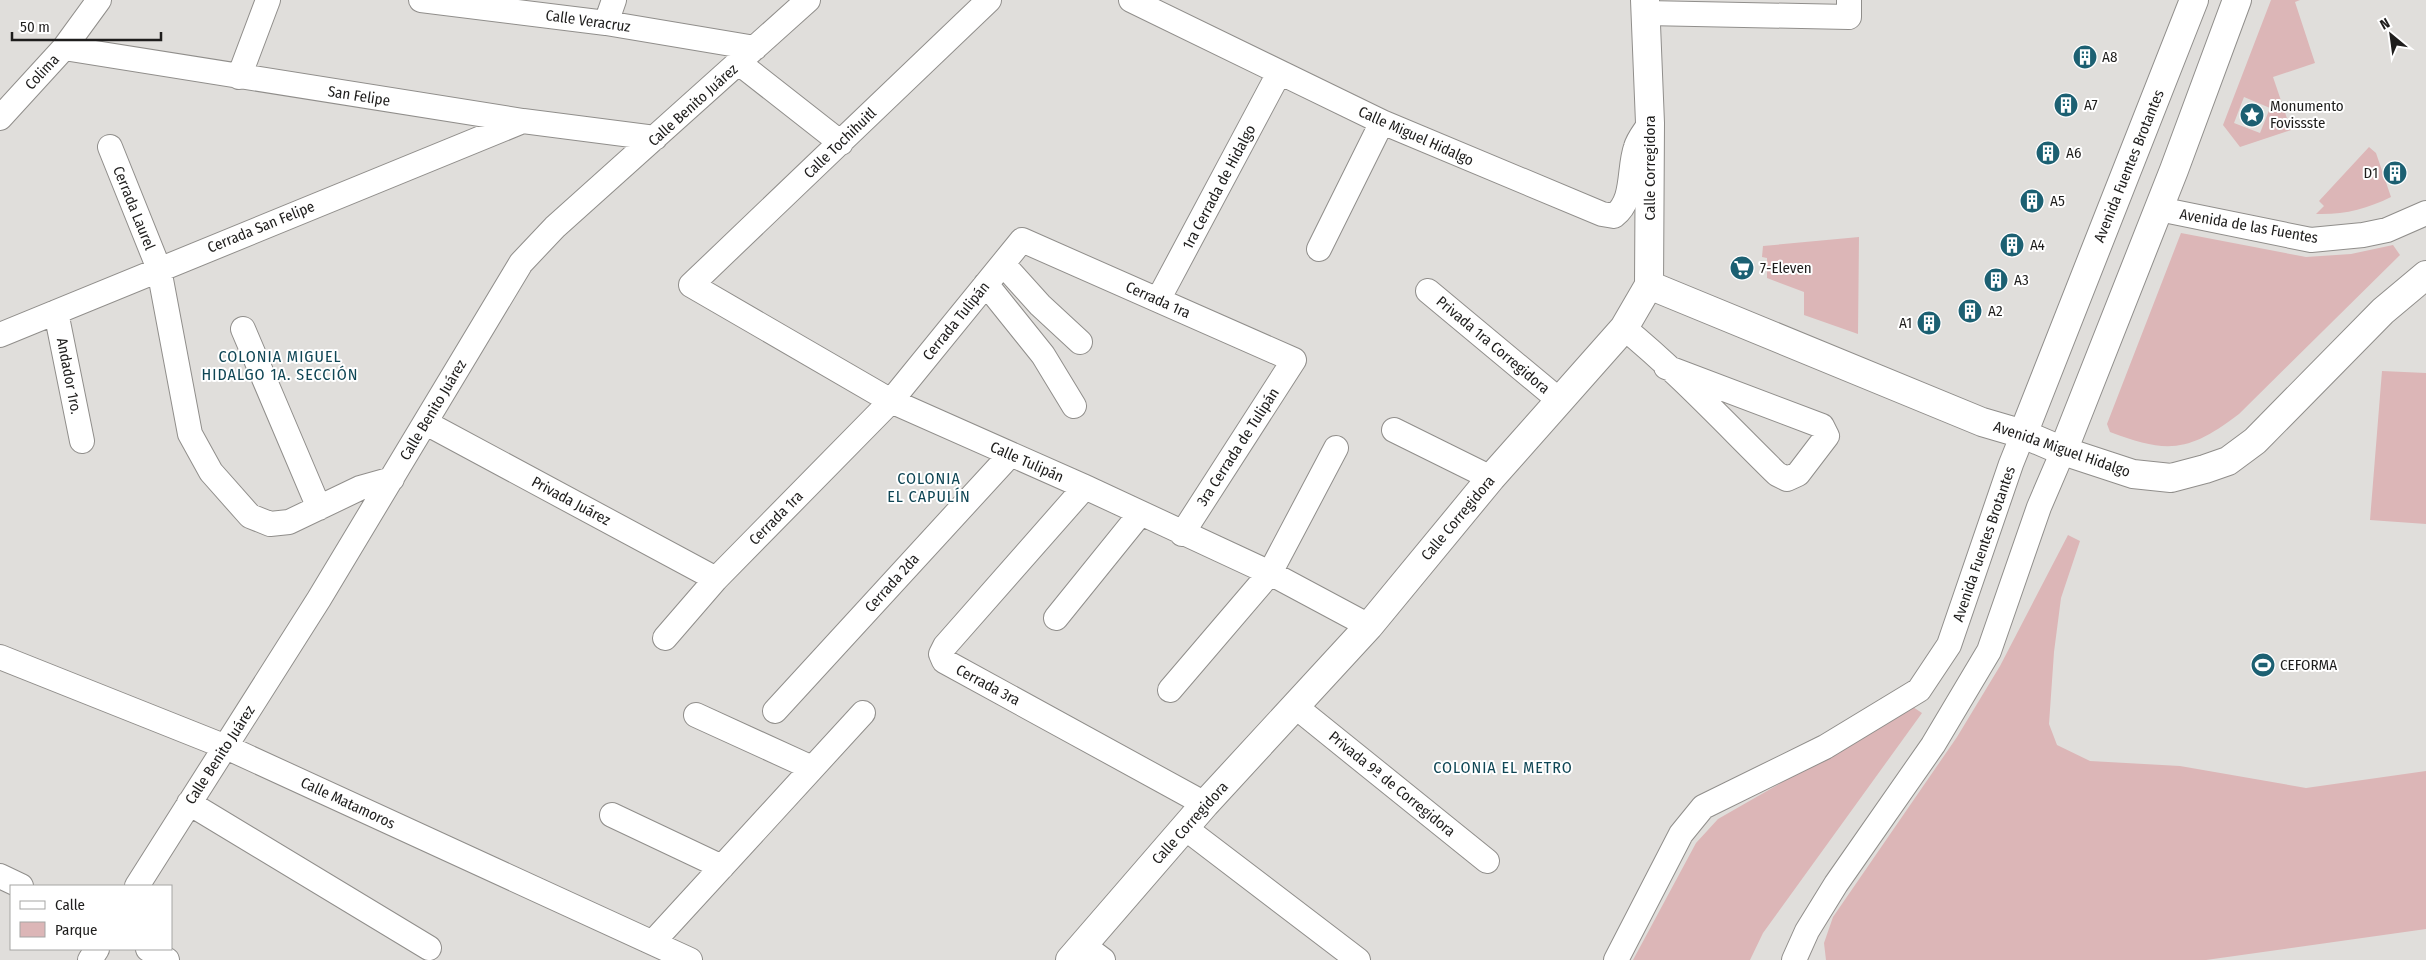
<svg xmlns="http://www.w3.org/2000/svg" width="2426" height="960" font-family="'Fira Sans Condensed',sans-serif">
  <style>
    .green { fill: #dcb6b7; fill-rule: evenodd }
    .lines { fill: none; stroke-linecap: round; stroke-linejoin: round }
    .street-casing { stroke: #908e8b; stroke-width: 26 }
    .secondary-casing { stroke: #908e8b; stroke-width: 30 }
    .street { stroke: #fff; stroke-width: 24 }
    .secondary { stroke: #fff; stroke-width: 28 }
    .labels { text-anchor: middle; stroke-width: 4; stroke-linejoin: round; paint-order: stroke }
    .street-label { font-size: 15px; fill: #1e1d1c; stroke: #fff }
    .poi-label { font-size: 15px; fill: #1e1d1c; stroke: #fff; text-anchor: start }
    .neighbourhood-label { font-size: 16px; letter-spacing: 1px; fill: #0f4655; stroke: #fff }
  </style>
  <rect width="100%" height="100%" fill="#e0dedb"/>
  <path class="green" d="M2271,0H2300L2295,2L2315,63L2273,77L2291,130L2240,147L2223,125ZM2244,97L2270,108L2260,133L2234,123Z
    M2369,147L2376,153L2391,197C2367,209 2343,215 2316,214L2324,206L2319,201Z
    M2181,233L2306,257L2351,254L2393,245L2400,255L2239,414C2189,452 2168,454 2110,432L2107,424Z
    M1859,237L1858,334L1804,315V292L1767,278V258L1762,257L1763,246Z
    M2382,371L2426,373V524L2370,520Z
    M2068,535L2080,541L2061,598L2054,652L2049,724L2057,745L2090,761L2180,766L2306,788L2426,771V929L2206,960H1826L1824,943L1833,917L1957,737L2000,666Z
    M1913,707L1922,713L1763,933L1750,960H1633L1696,843L1718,819Z"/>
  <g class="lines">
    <defs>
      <path id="street" d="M421,0L606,23L755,48
        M989,0L691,285L891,401L1085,487L1270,573L1369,626
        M1131,0L1382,122L1602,214L1614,216C1635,200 1628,170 1636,147C1638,139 1646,130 1650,123
        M1646,13L1849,17V0
        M606,23L614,0
        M64,48L523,121L655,138
        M739,63L841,143
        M239,77L268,0
        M0,118L64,48L99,0
        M110,147L159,269L190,434L211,472L250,516L270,524L289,522L360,488L392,479
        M2159,209L2311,240L2363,235L2387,230L2426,213
        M1319,249L1382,122
        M1004,265L1040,305L1080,342
        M986,284L1043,355L1074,406
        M1428,291L1559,400
        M1158,300L1279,73
        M56,312L82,441
        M1624,328C1678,372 1727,425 1777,474L1787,479L1798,474L1827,436L1822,426L1666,367
        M243,329L319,508
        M0,335L523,121
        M426,423L716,579
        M1394,430L1491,478
        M1085,487L945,646L941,654L944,661L1205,804
        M1056,618L1140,514
        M665,638L716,579L891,401L1022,240L1294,360L1182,534
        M0,657L226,747L690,960
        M1170,690L1270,573L1336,448
        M1296,707L1487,861
        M775,711L1010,455
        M696,715L812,768
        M189,803L429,948
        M612,815L722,867
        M1185,828L1358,960
        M0,876L21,886
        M137,886L319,599L521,263L555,227L808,0
        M653,942L863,713
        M1083,945L1103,960
        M148,949L167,960
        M90,960L97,949
        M1616,960L1681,834L1703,807L1825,747L1919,690L1949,645L2011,464L2023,434
        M1794,960L1807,931L1836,884L1933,745L1989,651L2039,507L2063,451"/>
      <path id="secondary" d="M1649,285L1982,422L2023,434L2063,451L2133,474L2171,478L2205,469L2228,461L2255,441L2383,311L2426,275
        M2023,434L2194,0
        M2063,451L2174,170L2237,0
        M1070,960L1205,804L1369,626L1491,478L1624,328L1649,285L1650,123L1645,0"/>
    </defs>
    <use href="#street" class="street-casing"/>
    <use href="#secondary" class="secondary-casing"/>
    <use href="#street" class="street"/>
    <use href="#secondary" class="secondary"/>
  </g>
  <defs>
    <symbol id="building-disc" viewBox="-11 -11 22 22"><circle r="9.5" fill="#1c6072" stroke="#fff"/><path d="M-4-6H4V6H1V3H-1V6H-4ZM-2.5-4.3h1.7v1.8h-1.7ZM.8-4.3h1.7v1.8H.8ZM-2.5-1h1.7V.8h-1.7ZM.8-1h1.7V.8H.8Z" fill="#fff"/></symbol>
    <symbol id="sight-disc" viewBox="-11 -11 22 22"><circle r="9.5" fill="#1c6072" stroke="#fff"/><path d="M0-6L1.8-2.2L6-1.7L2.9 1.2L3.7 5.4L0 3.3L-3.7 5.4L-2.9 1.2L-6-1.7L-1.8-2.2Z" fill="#fff"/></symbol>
    <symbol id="supermarket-disc" viewBox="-11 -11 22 22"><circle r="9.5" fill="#1c6072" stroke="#fff"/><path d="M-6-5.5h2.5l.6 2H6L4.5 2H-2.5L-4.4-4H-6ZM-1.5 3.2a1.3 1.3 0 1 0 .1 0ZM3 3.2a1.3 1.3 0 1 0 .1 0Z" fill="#fff"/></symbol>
    <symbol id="stadium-disc" viewBox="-11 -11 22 22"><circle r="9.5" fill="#1c6072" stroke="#fff"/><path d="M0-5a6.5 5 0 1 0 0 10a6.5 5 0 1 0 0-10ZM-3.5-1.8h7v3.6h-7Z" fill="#fff"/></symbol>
  </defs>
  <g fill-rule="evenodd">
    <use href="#building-disc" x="2071" y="43" width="28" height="28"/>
    <use href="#building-disc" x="2052" y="91" width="28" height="28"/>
    <use href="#sight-disc" x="2238" y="101" width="28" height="28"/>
    <use href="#building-disc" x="2034" y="139" width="28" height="28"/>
    <use href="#building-disc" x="2381" y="159" width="28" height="28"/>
    <use href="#building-disc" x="2018" y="187" width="28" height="28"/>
    <use href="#building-disc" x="1998" y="231" width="28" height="28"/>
    <use href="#supermarket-disc" x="1728" y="254" width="28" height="28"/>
    <use href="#building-disc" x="1982" y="266" width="28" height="28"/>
    <use href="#building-disc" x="1956" y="297" width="28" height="28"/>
    <use href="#building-disc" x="1915" y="309" width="28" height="28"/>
    <use href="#stadium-disc" x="2249" y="651" width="28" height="28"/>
  </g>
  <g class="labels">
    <g class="street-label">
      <text transform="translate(588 21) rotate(8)" y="5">Calle Veracruz</text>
      <text transform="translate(42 72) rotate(-47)" y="5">Colima</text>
      <text transform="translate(359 96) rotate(9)" y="5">San Felipe</text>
      <text transform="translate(693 105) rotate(-42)" y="5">Calle Benito Juárez</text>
      <text transform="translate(1416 136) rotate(24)" y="5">Calle Miguel Hidalgo</text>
      <text transform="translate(840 143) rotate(-44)" y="5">Calle Tochihuitl</text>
      <text transform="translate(2129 166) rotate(-68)" y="5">Avenida Fuentes Brotantes</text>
      <text transform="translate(1650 168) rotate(-90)" y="5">Calle Corregidora</text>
      <text transform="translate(1219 187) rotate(-62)" y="5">1ra Cerrada de Hidalgo</text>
      <text transform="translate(134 208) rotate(68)" y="5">Cerrada Laurel</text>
      <text transform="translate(2249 226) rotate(10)" y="5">Avenida de las Fuentes</text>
      <text transform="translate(261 227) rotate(-22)" y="5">Cerrada San Felipe</text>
      <text transform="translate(1158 300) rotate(24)" y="5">Cerrada 1ra</text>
      <text transform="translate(956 321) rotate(-51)" y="5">Cerrada Tulipán</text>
      <text transform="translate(1493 345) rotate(40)" y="5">Privada 1ra Corregidora</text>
      <text transform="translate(69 376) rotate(79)" y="5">Andador 1ro.</text>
      <text transform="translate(433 410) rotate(-59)" y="5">Calle Benito Juárez</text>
      <text transform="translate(1238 447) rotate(-57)" y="5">3ra Cerrada de Tulipán</text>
      <text transform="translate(2062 449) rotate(19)" y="5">Avenida Miguel Hidalgo</text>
      <text transform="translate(1027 462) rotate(24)" y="5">Calle Tulipán</text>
      <text transform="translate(571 501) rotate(28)" y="5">Privada Juárez</text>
      <text transform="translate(776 518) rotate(-45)" y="5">Cerrada 1ra</text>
      <text transform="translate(1458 518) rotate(-50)" y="5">Calle Corregidora</text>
      <text transform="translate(1984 544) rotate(-71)" y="5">Avenida Fuentes Brotantes</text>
      <text transform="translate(892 583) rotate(-48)" y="5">Cerrada 2da</text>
      <text transform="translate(988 685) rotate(28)" y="5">Cerrada 3ra</text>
      <text transform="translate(220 755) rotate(-57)" y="5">Calle Benito Juárez</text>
      <text transform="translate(1392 784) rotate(39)" y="5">Privada 9ª de Corregidora</text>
      <text transform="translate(348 803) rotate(25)" y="5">Calle Matamoros</text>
      <text transform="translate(1190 823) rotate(-48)" y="5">Calle Corregidora</text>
    </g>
    <g class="poi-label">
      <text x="2102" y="62">A8</text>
      <text x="2084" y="110">A7</text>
      <text x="2270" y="111">Monumento<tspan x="2270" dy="17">Fovissste</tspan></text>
      <text x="2066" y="158">A6</text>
      <text x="2378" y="178" text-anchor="end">D1</text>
      <text x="2050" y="206">A5</text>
      <text x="2030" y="250">A4</text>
      <text x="1760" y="273">7-Eleven</text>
      <text x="2014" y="285">A3</text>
      <text x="1988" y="316">A2</text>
      <text x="1912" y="328" text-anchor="end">A1</text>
      <text x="2280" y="670">CEFORMA</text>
    </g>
    <g class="neighbourhood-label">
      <text x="280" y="362">COLONIA MIGUEL<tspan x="280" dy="18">HIDALGO 1A. SECCIÓN</tspan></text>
      <text x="929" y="484">COLONIA<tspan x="929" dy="18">EL CAPULÍN</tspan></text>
      <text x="1503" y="773">COLONIA EL METRO</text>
    </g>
  </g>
  <rect x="10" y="885" width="162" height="65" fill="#ffffff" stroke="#a5a5a4"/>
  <rect x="20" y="901" width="25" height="8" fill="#ffffff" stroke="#a5a5a4"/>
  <text x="55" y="910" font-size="15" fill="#1e1d1c">Calle</text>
  <rect x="20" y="922" width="25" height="15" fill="#dcb6b7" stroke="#a5a5a4"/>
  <text x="55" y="935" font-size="15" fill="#1e1d1c">Parque</text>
  <g transform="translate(2391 35) rotate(331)" stroke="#ffffff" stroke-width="4" paint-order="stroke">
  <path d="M0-4L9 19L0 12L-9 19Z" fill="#1e1d1c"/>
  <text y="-8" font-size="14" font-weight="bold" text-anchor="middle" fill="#1e1d1c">N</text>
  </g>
  <path d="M12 32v8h149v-8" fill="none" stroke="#1e1d1c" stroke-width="2.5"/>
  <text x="20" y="32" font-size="15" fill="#1e1d1c" stroke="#ffffff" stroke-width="4" paint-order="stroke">50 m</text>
</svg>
